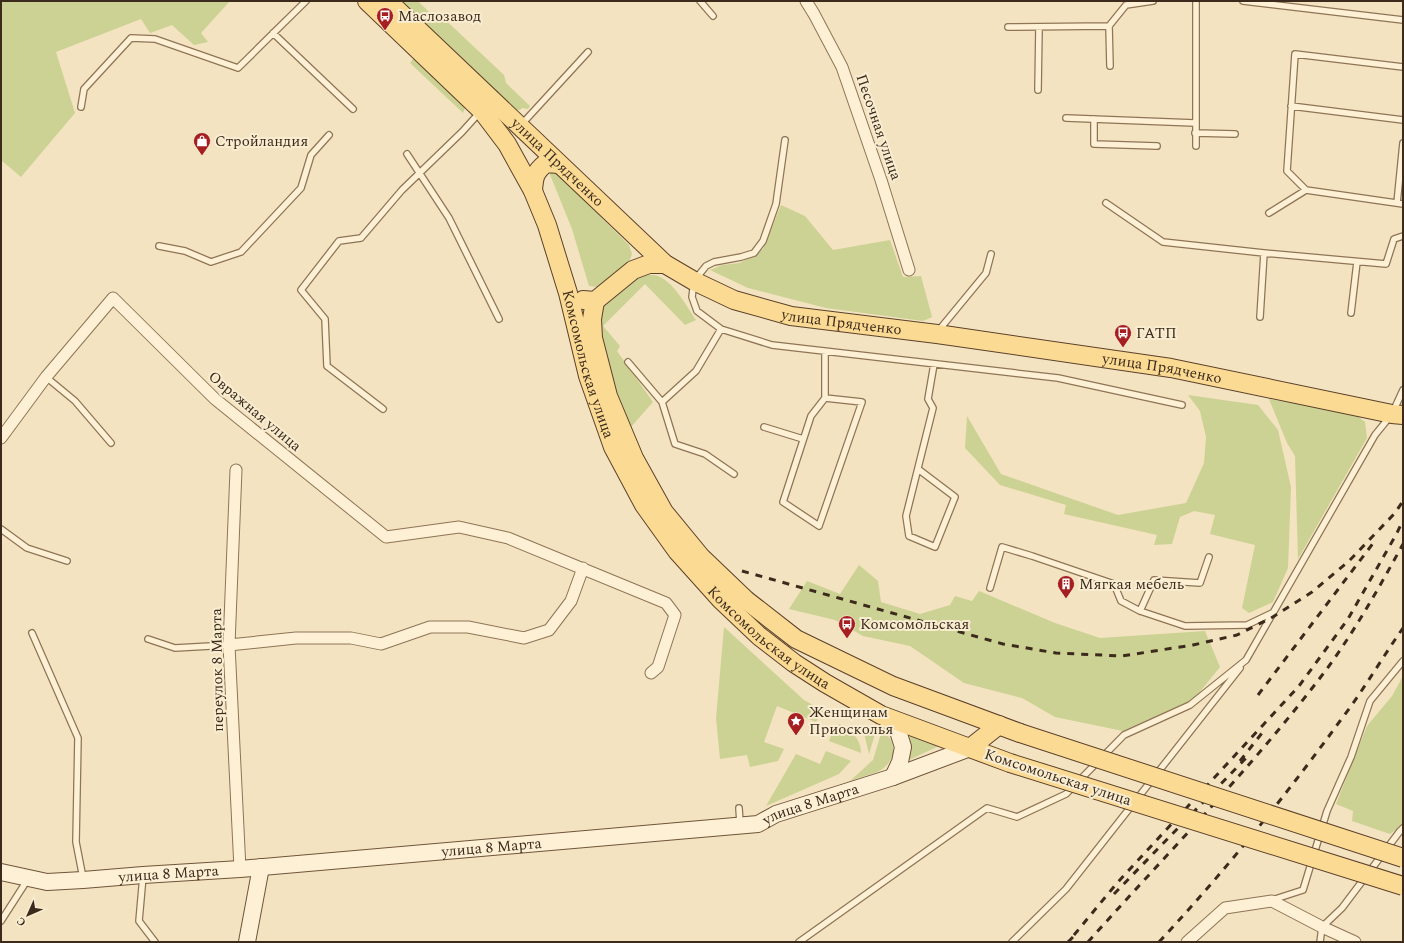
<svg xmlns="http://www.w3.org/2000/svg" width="1404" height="943" font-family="Spectral,serif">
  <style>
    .green { fill: #ccd293 }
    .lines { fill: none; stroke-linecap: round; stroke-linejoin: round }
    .lane-casing { stroke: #8f7456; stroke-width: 8 }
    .street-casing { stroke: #8f7456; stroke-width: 13 }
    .secondary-casing { stroke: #705439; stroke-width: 18 }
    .primary-casing { stroke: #5c412a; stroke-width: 20 }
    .lane { stroke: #fdf0d5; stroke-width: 5.5 }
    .street { stroke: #fdf0d5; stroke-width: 11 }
    .secondary { stroke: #fdf0d5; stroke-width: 16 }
    .primary { stroke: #fbda94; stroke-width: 18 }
    .rail { stroke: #3c2b1c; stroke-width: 3; stroke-dasharray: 7 7; stroke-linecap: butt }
    .primary-bridge-casing { stroke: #5c412a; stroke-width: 20; stroke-linecap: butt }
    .primary-bridge { stroke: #fbda94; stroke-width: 18 }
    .labels { text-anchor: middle; stroke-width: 4; stroke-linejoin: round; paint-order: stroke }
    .poi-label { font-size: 15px; fill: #3c2b1c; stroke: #f9edd1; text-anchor: start }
    .street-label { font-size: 15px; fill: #3c2b1c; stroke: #f9edd1 }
  </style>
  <rect width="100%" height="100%" fill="#f3e3c0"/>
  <path class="green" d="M1,1H230L201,33L208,42L194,45L172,25L150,33L141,19L56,52L75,113L21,177L1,160Z
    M403,1H418L430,13H438L504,75L506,83L530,106L528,109L522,108L520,110H515L402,3Z
    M416,55L466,105L463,113L410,63Z
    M553,170L629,245L632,254L628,265L597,287L589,286L572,229L549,172Z
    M781,205L805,216L833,250L890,240L903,277L921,276L932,317L923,321L826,308L748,288L710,270L722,265L740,263L763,249Z
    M648,275C652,275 657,275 660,277C675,284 687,307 696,320L685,325L645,284L603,326L620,346L617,351L653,402L631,427L612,379L600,329L602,306L638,277Z
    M1188,395L1258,405L1278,430L1291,487L1288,568L1273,602L1249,613L1242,608L1255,545L1210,534L1215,515L1194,511L1180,517L1172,544L1154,545L1157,535L1064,514L1066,505L1000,485L965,448L967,416L1001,474L1118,515L1186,503L1204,463L1206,437L1200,411Z
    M1269,399L1354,413L1365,422L1367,438L1298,559L1295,456L1287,443Z
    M859,565L878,581L881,602L920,614L950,605L955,596L972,601L979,591L1055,623L1100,638L1205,631L1220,667L1194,699L1123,731L1055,717L1022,698L964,683L910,646L863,636L835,620L789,609L807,581L840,594Z
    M724,627L804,700L823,711L816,722L777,706L764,742L784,749L778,761L750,767L747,755L720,759L716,718Z
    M1403,676V825L1390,834L1352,821L1353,811L1336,804L1367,726L1392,696Z
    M839,724C851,729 861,739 861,753L829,741L833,730Z
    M863,729L875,734L869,754Z
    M882,730C899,743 896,763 877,772C868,775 859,778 850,781L873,760Z
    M907,734L939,746L909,760L910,747Z
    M826,751L851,761L839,774L766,806L796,754L820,764Z"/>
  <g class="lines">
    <defs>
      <path id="lane" d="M700,1L713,16
        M1243,1L1403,20
        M1109,26L1110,66
        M1008,27L1109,26L1126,5L1153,1
        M273,33L353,109
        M1038,90L1039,27
        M1291,106L1403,120
        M81,107L84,89L131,38L155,39L238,68L306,1
        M1066,118L1195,123
        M1094,119V144L1157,146
        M521,125L588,52
        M1195,133L1235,134
        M785,140L776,204L763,241L754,253L741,257L714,262L706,266L694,281L692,297L697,311L721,329L772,345L1058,378L1182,405
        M1196,146V1
        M407,154L449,218L499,319
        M1306,190L1287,171L1295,54L1403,67
        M1106,203L1163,242L1264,253L1386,264L1394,239L1403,236
        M1397,203L1403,143
        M1269,213L1306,190L1403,204
        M159,246L185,251L211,262L241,252L301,188L311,155L329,135
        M1351,313L1357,262
        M1260,317L1264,253
        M939,330L986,273L991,254
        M825,352V398L811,416L783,502L819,526L862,402L825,398
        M628,362L662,402L675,444L705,454L734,474
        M46,377L75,401L111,443
        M662,402L696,371L721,329
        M383,409L327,366L325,319L301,290L339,241L361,238L402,190L462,132L480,112
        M764,427L803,439
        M918,469L955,497L935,547L909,536L906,516L933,408L928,399L934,364
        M1,529L27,548L67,561
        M990,588L1002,547L1032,556L1114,584L1121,601L1140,611L1185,626L1247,625L1272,613
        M1140,611L1154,580L1200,583L1209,557
        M32,633L78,738L76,842L83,878
        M148,639L175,648L229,645
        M739,808L740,823
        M143,876L139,921L155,942
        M1272,900L1303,890L1327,811L1351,757L1370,701L1403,661
        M1,921L28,879
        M799,942L987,808L1017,817L1066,794L1124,735L1190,705L1246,660L1375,435L1392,414L1403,390
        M1012,942L1066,889L1240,668
        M1320,942L1322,927L1342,908L1400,831L1403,828"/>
      <path id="street" d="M806,1L814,14L842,67L881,180L909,270
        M1,438L46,377L113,298L215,399L386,537L459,527L508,538L666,603L675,615L658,667L651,673
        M236,470L229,645L240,869
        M229,645L296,638H351L381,644L430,627H468L524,638L549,630L571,601L583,568
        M1187,942L1225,908L1272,901L1322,927L1355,942"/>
      <g id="secondary">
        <path d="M883,716L897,728L903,747L900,762L893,777"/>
        <path id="s1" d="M1,872L47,882L83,880L143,875L240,869L758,824L776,814L893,777L970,748"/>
        <path d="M247,942L261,867"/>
      </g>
      <g id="primary">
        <path id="s2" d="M367,1L482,111L507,144L533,191L547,225L568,293L588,376L613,447L644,505L677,551L721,600L759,636L794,663L825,683L881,715L1010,763"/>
        <path id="s3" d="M388,1L665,264L694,281L734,300L791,316L937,334L1171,368L1392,414L1403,415"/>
        <path d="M533,191C534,176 535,172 546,163L559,164"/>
        <path d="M583,300L595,301L633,270L649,264H665"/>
        <path d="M595,301L592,319L593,338L608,396L634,458L664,512L701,557L746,600L796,639L893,686L1020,733"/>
        <path d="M970,748L999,725"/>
      </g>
    </defs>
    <use href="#lane" class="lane-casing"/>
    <use href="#street" class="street-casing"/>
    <use href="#secondary" class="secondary-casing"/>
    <use href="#primary" class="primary-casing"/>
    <use href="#lane" class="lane"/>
    <use href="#street" class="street"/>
    <use href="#secondary" class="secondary"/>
    <use href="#primary" class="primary"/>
    <path class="rail" d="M742,571L1003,644L1056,653L1122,656L1193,645L1237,635L1271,618L1312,592L1349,561L1395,513L1403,501
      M1258,695L1374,542
      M1240,761L1262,733
      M1114,894L1246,758
      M1074,935L1117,883L1299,686L1348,619L1397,533L1403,520
      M1068,942L1078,932
      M1088,942C1169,851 1256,764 1329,666C1357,627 1380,586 1403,544
      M1159,942C1224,872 1284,798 1340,721C1363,691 1382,658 1403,628"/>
    <defs>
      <path id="primary-bridge" d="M1020,733L1403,858
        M1010,763L1403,886"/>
    </defs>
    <use href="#primary-bridge" class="primary-bridge-casing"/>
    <use href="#primary-bridge" class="primary-bridge"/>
  </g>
  <defs>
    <symbol id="bus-pin" viewBox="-11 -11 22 30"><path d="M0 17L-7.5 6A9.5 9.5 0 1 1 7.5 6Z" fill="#a51e20" stroke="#f9edd1"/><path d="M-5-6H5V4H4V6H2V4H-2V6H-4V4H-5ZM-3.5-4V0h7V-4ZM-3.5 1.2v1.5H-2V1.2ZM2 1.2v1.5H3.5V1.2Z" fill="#fff"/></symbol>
    <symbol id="shop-pin" viewBox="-11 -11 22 30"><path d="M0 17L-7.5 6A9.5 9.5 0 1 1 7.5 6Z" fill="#a51e20" stroke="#f9edd1"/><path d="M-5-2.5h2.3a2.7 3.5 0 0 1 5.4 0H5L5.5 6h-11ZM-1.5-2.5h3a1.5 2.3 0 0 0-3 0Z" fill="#fff"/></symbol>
    <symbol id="building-pin" viewBox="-11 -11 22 30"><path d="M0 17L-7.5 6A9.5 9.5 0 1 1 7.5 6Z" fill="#a51e20" stroke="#f9edd1"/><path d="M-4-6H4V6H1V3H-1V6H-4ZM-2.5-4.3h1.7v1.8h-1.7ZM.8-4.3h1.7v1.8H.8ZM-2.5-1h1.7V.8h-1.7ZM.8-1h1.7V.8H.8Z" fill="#fff"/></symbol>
    <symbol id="sight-pin" viewBox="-11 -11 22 30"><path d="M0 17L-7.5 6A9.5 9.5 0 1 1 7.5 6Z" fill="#a51e20" stroke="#f9edd1"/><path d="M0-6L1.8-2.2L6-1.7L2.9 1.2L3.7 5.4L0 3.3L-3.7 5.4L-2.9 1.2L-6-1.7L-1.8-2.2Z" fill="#fff"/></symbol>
  </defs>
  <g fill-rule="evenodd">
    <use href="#bus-pin" x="375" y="6" width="20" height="27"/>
    <use href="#shop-pin" x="192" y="131" width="20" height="27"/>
    <use href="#bus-pin" x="1113" y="323" width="20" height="27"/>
    <use href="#building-pin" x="1056" y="574" width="20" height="27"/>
    <use href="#bus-pin" x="837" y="614" width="20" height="27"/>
    <use href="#sight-pin" x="786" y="711" width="20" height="27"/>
  </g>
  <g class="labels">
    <g class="poi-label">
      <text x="398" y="21">Маслозавод</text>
      <text x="215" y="146">Стройландия</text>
      <text x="1136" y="338">ГАТП</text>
      <text x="1079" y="589">Мягкая мебель</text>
      <text x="860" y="629">Комсомольская</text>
      <text x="809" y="717">Женщинам<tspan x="809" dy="17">Приосколья</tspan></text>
    </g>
    <g class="street-label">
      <text transform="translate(879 127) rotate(71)" y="5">Песочная улица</text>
      <text dy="5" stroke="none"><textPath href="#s3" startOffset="234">улица Прядченко</textPath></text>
      <text dy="5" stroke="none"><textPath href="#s3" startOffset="570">улица Прядченко</textPath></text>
      <text dy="5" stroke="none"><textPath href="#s2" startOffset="436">Комсомольская улица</textPath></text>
      <text dy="5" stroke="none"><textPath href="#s3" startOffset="894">улица Прядченко</textPath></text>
      <text transform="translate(255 411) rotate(40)" y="5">Овражная улица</text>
      <text dy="5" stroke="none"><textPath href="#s2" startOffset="772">Комсомольская улица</textPath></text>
      <text transform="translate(217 670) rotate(-91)" y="5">переулок 8 Марта</text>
      <text transform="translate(1058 777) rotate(18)" y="5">Комсомольская улица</text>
      <text dy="5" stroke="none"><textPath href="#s1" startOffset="817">улица 8 Марта</textPath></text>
      <text dy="5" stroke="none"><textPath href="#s1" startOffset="493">улица 8 Марта</textPath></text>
      <text dy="5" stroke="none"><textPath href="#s1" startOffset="169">улица 8 Марта</textPath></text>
    </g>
  </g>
  <rect width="1404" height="943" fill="none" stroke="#3c2b1c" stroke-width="4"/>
  <g transform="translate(28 915) rotate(225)" stroke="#f9edd1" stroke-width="3" paint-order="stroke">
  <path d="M0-3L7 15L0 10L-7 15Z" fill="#3c2b1c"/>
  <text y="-6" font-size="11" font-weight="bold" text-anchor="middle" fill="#3c2b1c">С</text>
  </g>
</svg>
